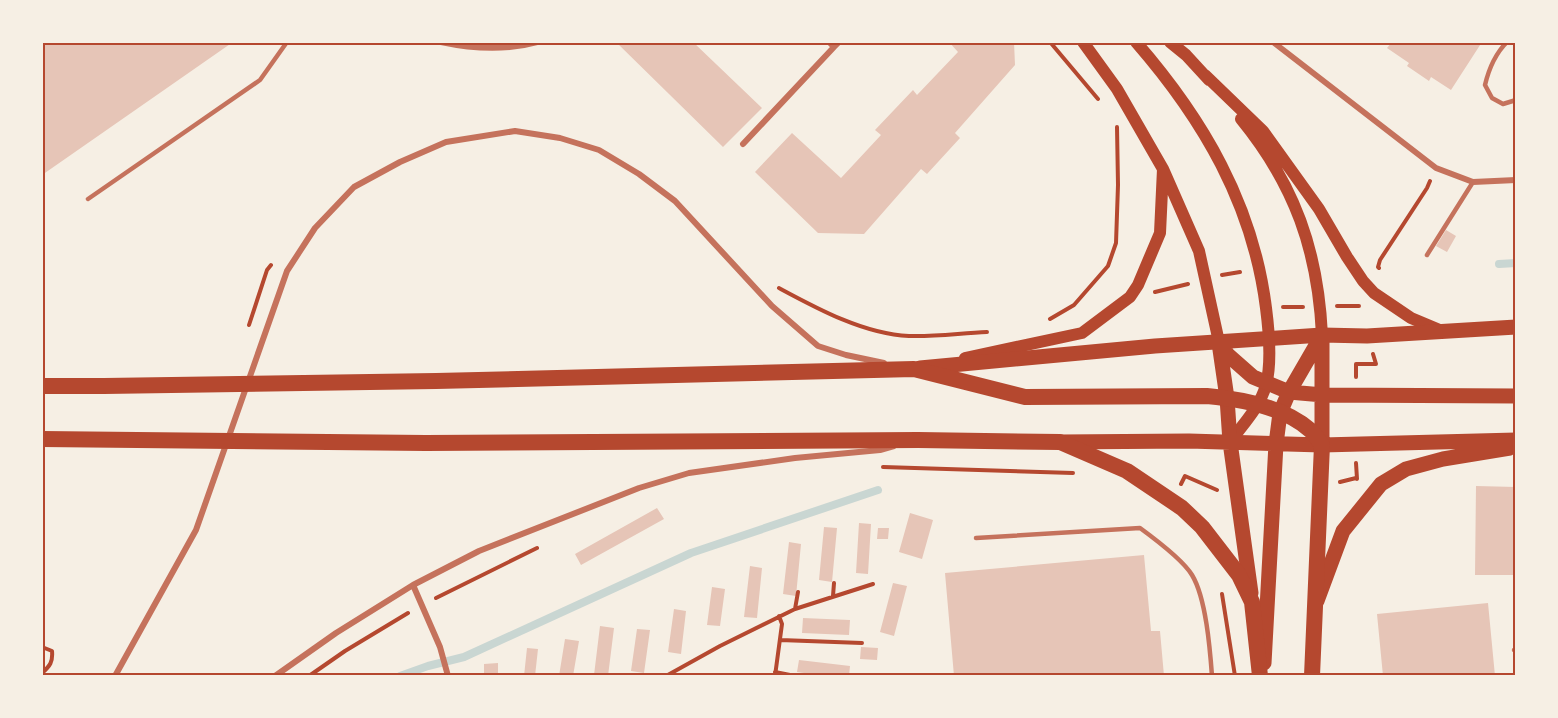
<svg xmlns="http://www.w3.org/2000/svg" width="1558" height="718" font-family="'PT Sans Narrow',sans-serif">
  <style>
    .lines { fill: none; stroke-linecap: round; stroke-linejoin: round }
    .stream { stroke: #c9d6d2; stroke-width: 8 }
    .building { fill: #e6c5b7 }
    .path { stroke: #b5482f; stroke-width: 4 }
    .service { stroke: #c5725c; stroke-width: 4.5 }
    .minor { stroke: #c5725c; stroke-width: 6 }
    .secondary { stroke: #b5482f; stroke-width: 12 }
    .primary { stroke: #b5482f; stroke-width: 15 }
    .trunk { stroke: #b5482f; stroke-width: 16 }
    .neatline { fill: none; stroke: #b5482f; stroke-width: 2 }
  </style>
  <rect width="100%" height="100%" fill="#f6efe4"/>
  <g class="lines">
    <path class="stream" d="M1499,264L1516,263
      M400,676L428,666L464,657L691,553L878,490"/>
  </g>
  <path class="building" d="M42,42H233L42,175Z
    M616,42H693L762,108L723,147Z
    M949,42H1014L1015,65L955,133L960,138L927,174L921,169L864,234L818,233L755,172L792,133L841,178L881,135L875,130L913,90L917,95L958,52Z
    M1392,42H1482L1451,90L1431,77L1429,81L1407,66L1409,63L1387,48Z
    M1446,230L1456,236L1447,252L1436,246Z
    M1476,486L1516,487V575H1475Z
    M657,508L664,519L581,565L575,554Z
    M910,513L933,520L922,559L899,552Z
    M859,523L871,524L868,574L856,573Z
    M824,527L837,528L832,582L819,580Z
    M878,528H889L888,539H877Z
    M789,542L801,544L796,596L783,594Z
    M1144,555L1151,631H1160L1164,676H954L945,573Z
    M750,566L762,568L757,618L744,617Z
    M893,583L907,586L894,636L880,632Z
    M712,587L725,589L720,626L707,625Z
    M1488,603L1495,676H1383L1377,614Z
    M674,609L686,611L681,654L668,652Z
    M803,618L850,620L849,635L802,633Z
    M600,626L614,628L608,676L594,675Z
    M637,629L650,630L644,673L631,671Z
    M565,639L579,641L573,676H559Z
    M861,647L878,648L877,660L860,659Z
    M527,648L538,649L535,676H524Z
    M799,660L850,666L849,676H825L797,672Z
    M498,663V676H484V664Z"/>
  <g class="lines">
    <path class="path" d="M1050,42L1098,99
      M1379,268L1378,267L1380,260L1427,188L1430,181
      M1222,275L1240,272
      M779,288C818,309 864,334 909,336C935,337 961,333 987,332
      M1155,292L1188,284
      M1337,306H1359
      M1283,307H1303
      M1050,319L1074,305L1108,266L1116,243L1118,185L1117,127
      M249,325L267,270L271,265
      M1356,377V364H1376L1373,354
      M1356,463L1357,479
      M883,467L1073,473
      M1340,482L1356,478
      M1181,484L1185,476L1217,490
      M1222,594L1235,676
      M833,596L834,583
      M436,598L537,548
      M795,609L798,592
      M780,640L862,643
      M42,647L52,651C53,662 50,666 42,673
      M775,672L795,676
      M309,676L345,651L408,613
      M666,676L720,646L795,609L873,584
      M775,676L782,624L779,616"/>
    <path class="service" d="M1507,42C1495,54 1489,68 1485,85L1492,98L1503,104L1516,100
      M88,199L260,80L287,42
      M1427,255L1473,182
      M976,538L1140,528C1155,539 1183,560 1192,575C1206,598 1210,649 1212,676
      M1514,650H1516"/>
    <path class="minor" d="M441,42C474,49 505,51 537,42
      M829,42L834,47L839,42
      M1273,42L1436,168L1473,182L1516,180
      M743,144L834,47
      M413,585L440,647L448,676
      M115,676L196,530L287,271L315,228L354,187L400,162L446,142L515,131L560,138L599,150L639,174L675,201L772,306L818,346L846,355L884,363
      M275,676L336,633L413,585L479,551L639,488L689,473L795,458L880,450L894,446"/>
    <path class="secondary" d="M1083,42L1117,89L1163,169L1199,251L1219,342
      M1136,42C1203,119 1253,204 1266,308C1269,331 1272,362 1266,385C1260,407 1243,424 1230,442
      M1170,42L1186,55L1209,80
      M1205,75L1263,131L1319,209L1347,257L1363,281L1374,293L1411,318L1442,331
      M1241,119C1295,185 1318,251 1322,335
      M965,358L1082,333L1130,297L1138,285L1160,233L1163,169"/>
    <path class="primary" d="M1219,342L1228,355L1253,377L1289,392L1323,395L1516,396
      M1219,343L1227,398L1230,442L1251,593
      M920,368L1155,346L1322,335L1367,336L1516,327
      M1060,442L1189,441L1322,445L1516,440
      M1322,445V335
      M1317,601L1343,531L1381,484L1406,469L1443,459L1510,448
      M1264,663L1276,444L1280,413L1289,392L1322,335"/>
    <path class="trunk" d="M42,386H104L436,381L914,369L1025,397L1207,396C1241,399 1284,407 1310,430C1315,434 1318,440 1322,445L1312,676
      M42,439L426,443L918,440L1060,442L1127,471L1182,508L1202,527L1239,575L1252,602L1260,676"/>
  </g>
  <rect width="1558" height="718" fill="none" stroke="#f6efe4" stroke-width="87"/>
  <rect x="44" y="44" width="1470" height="630" class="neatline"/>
</svg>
